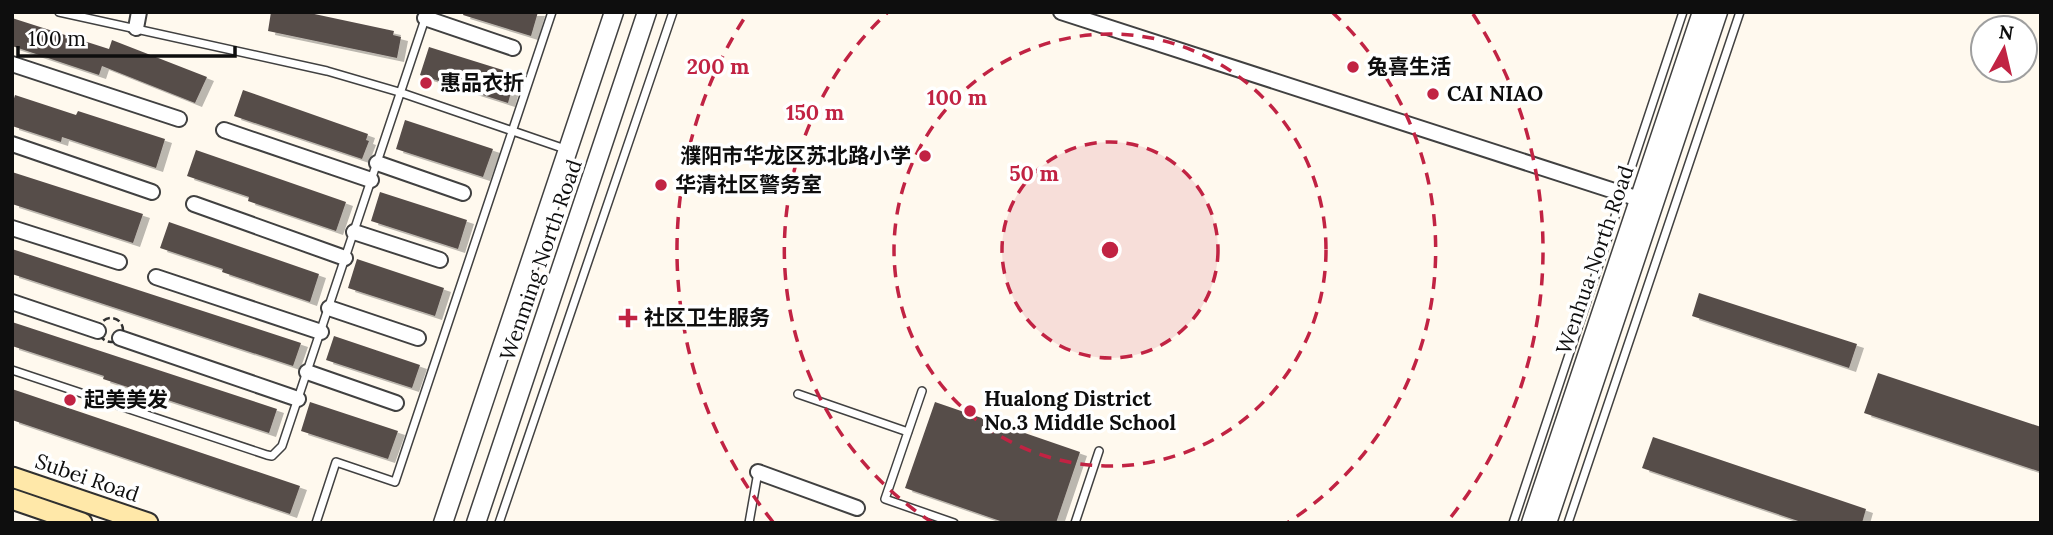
<svg xmlns="http://www.w3.org/2000/svg" width="2053" height="535" font-family="Lora,'Noto Sans SC',serif">
  <style>
    .building { fill: #574d4a; filter: url(#shadow) }
    .lines { fill: none; stroke-linecap: round; stroke-linejoin: round }
    .service-casing { stroke: #414141; stroke-width: 10 }
    .minor-casing { stroke: #414141; stroke-width: 18 }
    .tertiary-casing { stroke: #414141; stroke-width: 21 }
    .secondary-casing { stroke: #303030; stroke-width: 23 }
    .path { stroke: #303030; stroke-width: 2.5; stroke-dasharray: 7 3.5; stroke-linecap: butt }
    .service { stroke: #fff; stroke-width: 7 }
    .minor { stroke: #fff; stroke-width: 14 }
    .tertiary { stroke: #fff; stroke-width: 18 }
    .secondary { stroke: #ffe8a9; stroke-width: 19 }
    .ring { fill: none; stroke: #c12343; stroke-width: 3.5; stroke-dasharray: 12 9 }
    .poi-dot { fill: #c12343; stroke: #fff; stroke-width: 2.5 }
    .labels { text-anchor: middle; stroke-width: 7; stroke-linejoin: round; paint-order: stroke }
    .poi-label { font-size: 21px; font-weight: bold; fill: #0e0e0e; stroke: #fff; text-anchor: start }
    .street-label { font-size: 21px; fill: #0e0e0e; stroke: #fff }
    .centre { fill: #c12343; stroke: #fff; stroke-width: 3.5 }
    .ring-label { font-size: 21px; text-anchor: middle; font-weight: bold; fill: #c12343; stroke: #fff; stroke-width: 7; stroke-linejoin: round; paint-order: stroke }
  </style>
  <defs>
    <filter id="shadow"><feDropShadow dx="7" dy="4" stdDeviation="0" flood-color="#0004"/></filter>
  </defs>
  <rect width="100%" height="100%" fill="#fff9ee"/>
  <path class="building" d="M271,12H305L394,31L393,35L401,37L397,58L268,31Z
    M464,12H538L531,36L463,15Z
    M12,18L109,49L112,40L207,77L195,103L102,66L99,75L12,46Z
    M429,47L516,74L508,103L420,75Z
    M243,90L368,134L366,140L369,141L362,159L234,116Z
    M15,95L76,115L78,111L165,139L156,168L62,137L61,142L12,126V105Z
    M405,120L493,149L483,177L396,149Z
    M196,150L346,202L336,231L248,201L249,197L187,176Z
    M12,172L143,214L133,243L12,204Z
    M380,192L467,220L458,249L371,221Z
    M169,222L319,274L310,302L222,272L223,269L160,248Z
    M12,249L301,343L293,366L12,274Z
    M357,259L444,288L435,316L348,288Z
    M1699,293L1857,344L1849,368L1692,316Z
    M12,322L277,409L269,433L103,379L104,376L12,346Z
    M334,336L420,365L412,388L326,360Z
    M1878,373L2041,427V472L1864,413Z
    M12,389L300,486L290,514L12,420Z
    M310,402L398,431L388,459L301,431Z
    M935,402L1080,452L1056,523H1006L905,488Z
    M1653,437L1866,509L1862,523H1804L1642,468Z"/>
  <g class="lines">
    <defs>
      <path id="service" d="M59,12L327,71L399,92L568,150
        M12,370L267,455L272,456L282,446L426,16
        M922,391L885,499L954,523
        M798,394L908,432
        M316,523L336,462L395,482L552,12
        M499,523L673,12
        M749,523L758,472
        M1075,523L1099,451
        M1513,523L1683,12
        M1568,523L1740,12"/>
      <path id="minor" d="M1061,12L1639,199
        M425,18L513,48
        M136,28L139,12
        M12,64L179,119
        M224,130L371,180
        M12,144L152,192
        M377,163L463,193
        M194,204L345,258
        M12,228L119,262
        M354,232L440,260
        M156,277L321,332
        M12,302L98,331
        M329,308L418,338
        M120,338L298,399
        M307,372L396,403
        M758,472L857,508"/>
      <path id="tertiary" d="M443,523L614,12
        M476,523L647,12
        M1531,523L1702,12
        M1547,523L1718,12"/>
      <path id="secondary" d="M12,477L148,523
        M12,499L82,523"/>
    </defs>
    <use href="#service" class="service-casing"/>
    <use href="#minor" class="minor-casing"/>
    <use href="#tertiary" class="tertiary-casing"/>
    <use href="#secondary" class="secondary-casing"/>
    <path class="path" d="M99 330a12 12 0 1 1 24 0a12 12 0 1 1-24 0Z"/>
    <use href="#service" class="service"/>
    <use href="#minor" class="minor"/>
    <use href="#tertiary" class="tertiary"/>
    <use href="#secondary" class="secondary"/>
  </g>
  <circle cx="1110" cy="250" r="108" fill="#c12343" fill-opacity=".12"/>
  <g class="ring">
    <circle cx="1110" cy="250" r="108"/>
    <circle cx="1110" cy="250" r="216"/>
    <path d="M933 523A325 325 0 0 1 888 12M1332 12A325 325 0 0 1 1287 523"/>
    <path d="M773 522A433 433 0 0 1 747 14M1473 14A433 433 0 0 1 1447 522"/>
  </g>
  <g class="poi-dot">
    <circle cx="1353" cy="67" r="7"/>
    <circle cx="426" cy="83" r="7"/>
    <circle cx="1433" cy="94" r="7"/>
    <circle cx="925" cy="156" r="7"/>
    <circle cx="661" cy="185" r="7"/>
    <path d="M624.5 307.5h7v7h7v7h-7v7h-7v-7h-7v-7h7z"/>
    <circle cx="70" cy="400" r="7"/>
    <circle cx="970" cy="411" r="7"/>
  </g>
  <g class="labels">
    <g class="poi-label">
      <text x="1367" y="74">兔喜生活</text>
      <text x="440" y="90">惠品衣折</text>
      <text x="1447" y="101">CAI NIAO</text>
      <text x="911" y="163" text-anchor="end">濮阳市华龙区苏北路小学</text>
      <text x="675" y="192">华清社区警务室</text>
      <text x="644" y="325">社区卫生服务</text>
      <text x="984" y="406">Hualong District<tspan x="984" dy="24">No.3 Middle School</tspan></text>
      <text x="84" y="407">起美美发</text>
    </g>
    <g class="street-label">
      <text transform="translate(541 260) rotate(-71)" y="7">Wenming North Road</text>
      <text transform="translate(1595 260) rotate(-71)" y="7">Wenhua North Road</text>
      <text transform="translate(87 478) rotate(19)" y="7">Subei Road</text>
    </g>
  </g>
  <circle cx="1110" cy="250" r="10" class="centre"/>
  <g class="ring-label">
    <text x="718" y="74">200 m</text>
    <text x="957" y="105">100 m</text>
    <text x="815" y="120">150 m</text>
    <text x="1034" y="181">50 m</text>
  </g>
  <rect width="2053" height="535" fill="none" stroke="#0e0e0e" stroke-width="28"/>
  <g transform="translate(2004 49) rotate(8)"><circle r="33" fill="#ffffff" stroke="#9f9f9f" stroke-width="2"/>
  <path d="M0-5L12 26L0 18L-12 26Z" fill="#c12343"/>
  <text y="-10" font-size="19" font-weight="bold" text-anchor="middle" fill="#0e0e0e">N</text>
  </g>
  <path d="M18 46v10h217v-10" fill="none" stroke="#0e0e0e" stroke-width="3.5"/>
  <text x="28" y="46" font-size="21" fill="#0e0e0e" stroke="#ffffff" stroke-width="5" paint-order="stroke">100 m</text>
</svg>
